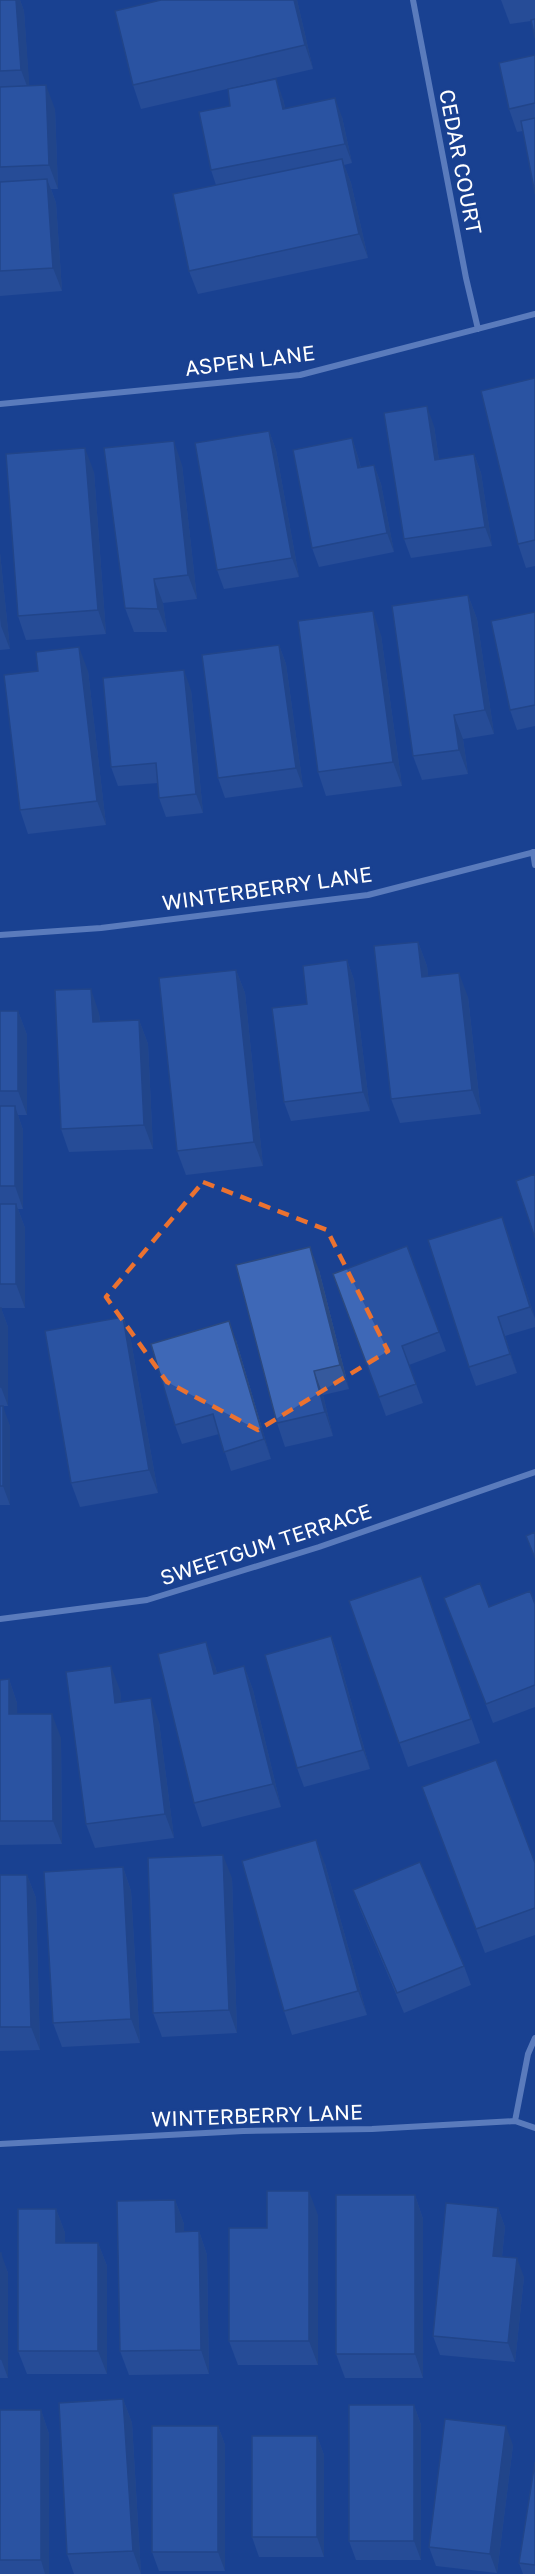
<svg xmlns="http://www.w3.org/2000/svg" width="535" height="2574" font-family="'Golos Text',sans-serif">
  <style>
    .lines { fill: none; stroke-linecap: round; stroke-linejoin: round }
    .street { stroke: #a9c1ef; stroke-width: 6 }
    .wall { fill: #35599d }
    .shaded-wall { fill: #2b4980 }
    .building { fill: #3e68b7; stroke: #2b4980; stroke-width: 1.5 }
    .marked { fill: none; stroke: #eb7230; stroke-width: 4.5; stroke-dasharray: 12 8; stroke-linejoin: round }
    .labels { text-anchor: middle; stroke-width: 5; stroke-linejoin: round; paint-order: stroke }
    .street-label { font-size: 21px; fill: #fff; stroke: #1a4191 }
  </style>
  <rect width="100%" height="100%" fill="#1a4191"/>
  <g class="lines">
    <path class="street" d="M413,0L466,278L478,329
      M0,404L300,375L535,314
      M533,852L535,865
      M0,935L101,928L368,895L535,852
      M0,1619L147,1600L319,1547L535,1472
      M515,2121L528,2054L535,2038
      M0,2144L243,2131L372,2129L515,2121L535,2128"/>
  </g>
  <path class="wall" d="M0,0H20L24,11L29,86L55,109L58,189H51L56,203L62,291L0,296Z
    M297,0L313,69L141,109L133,85Z
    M501,0H535V38L531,21L510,24Z
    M535,55V194L523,131L517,132L509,109Z
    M283,99L285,108L342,117L352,163L344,165L351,183L368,258L198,294L189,271L216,185L211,170Z
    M535,378V566L526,568L518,544Z
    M434,426L439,460L474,454L481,473L492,546L411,558L404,539Z
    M269,431L276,450L299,577L224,589L217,570Z
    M352,438L358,457L361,468L374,465L381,484L394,552L319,567L312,548Z
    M182,465L197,599L163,603L167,632H134L125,608Z
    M94,472L106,634L26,640L18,616Z
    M0,553L10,649L0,650Z
    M468,595L477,619L494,734L463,739L468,774L422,780L413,756Z
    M535,612V726L517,730L510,710Z
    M381,635L402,786L326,796L318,772Z
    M279,645L286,664L303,787L225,798L218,778Z
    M88,671L106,825L28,834L20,810Z
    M191,690L203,813L166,817L159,798L158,783L118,786L111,767Z
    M418,942L427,966L428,976L468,997L481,1114L400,1123L391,1099Z
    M347,960L354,980L370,1111L291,1121L284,1102Z
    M236,970L245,993L263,1166L186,1175L177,1151Z
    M0,1011H18L27,1035V1115H18L23,1130V1209H18L25,1228V1308H1L8,1327V1406H0Z
    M99,1013L100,1022L139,1020L148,1044L153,1149L69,1152L61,1129Z
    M502,1217L535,1318V1327L505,1336L517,1373L476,1386L469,1367Z
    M407,1246L446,1351L409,1365L423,1403L386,1416L333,1274Z
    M319,1270L349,1389L323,1395L333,1436L285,1447L277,1423Z
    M123,1317L131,1341L158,1493L80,1507L71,1483Z
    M236,1340L271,1459L231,1471L219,1434L182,1444L175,1425Z
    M0,1406L10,1426V1505H0Z
    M421,1576L480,1743L408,1767L349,1601Z
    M444,1598L489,1607L535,1604V1707L493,1723Z
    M331,1636L338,1655L370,1769L304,1787L297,1768Z
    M215,1666L217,1673L244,1666L253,1690L281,1807L202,1827L194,1803Z
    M9,1679L17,1703V1714L61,1738L62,1844L0,1845V1680Z
    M120,1690L121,1702L159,1722L174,1838L95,1848L86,1824Z
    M422,1787L535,1863V1935L485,1953Z
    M325,1864L367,2015L292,2035L284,2011Z
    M123,1867L131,1891L140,2043L62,2047L53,2023Z
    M0,1875H27L36,1898L40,2050L0,2051Z
    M232,1878L237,2033L162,2037L153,2013Z
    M353,1890L464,1966L471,1985L404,2013L360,1909Z
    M415,2195L423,2219V2378H345L336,2354Z
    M175,2200L184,2224V2232L199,2231L207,2255L209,2374L129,2375L120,2351Z
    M498,2208L505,2227L502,2257L524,2277L515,2362L440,2355L433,2336Z
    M56,2209L65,2233V2243H98L107,2266V2374H27L18,2351Z
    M318,2215V2365H238L229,2341L267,2228Z
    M0,2253L8,2273V2378H0Z
    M123,2399L132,2423L141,2574H74L67,2554Z
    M414,2405L421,2425V2560H356L349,2541Z
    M0,2410H41L49,2434V2574H0Z
    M218,2426L225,2445V2571H159L152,2552Z
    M317,2436L324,2455V2557H259L252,2537Z
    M513,2445L497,2573L436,2566L429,2547Z
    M535,2462V2574H523L519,2563Z"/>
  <path class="shaded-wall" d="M16,0H20L24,11L30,94L21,70Z
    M294,0H297L313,69L305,45Z
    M276,79L283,99L290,128L283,109Z
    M46,85L55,109L58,189L49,165Z
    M335,98L342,117L352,163L345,144Z
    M342,159L351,183L368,258L359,234Z
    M47,179L56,203L62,291L53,268Z
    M427,406L434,426L442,480L435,460Z
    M269,431L276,450L299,577L292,558Z
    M352,438L358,457L365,487L358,468Z
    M174,441L182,465L197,599L188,575Z
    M85,448L94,472L106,634L98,610Z
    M474,454L481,473L492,546L485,527Z
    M374,465L381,484L394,552L387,533Z
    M0,553L10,649L1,626L0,617Z
    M154,579L163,603L167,632L158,609Z
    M468,595L477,619L494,734L485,710Z
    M373,611L381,635L402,786L393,762Z
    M279,645L286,664L303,787L296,768Z
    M79,647L88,671L106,825L97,801Z
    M184,670L191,690L203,813L196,794Z
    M454,715L463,739L468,774L459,750Z
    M418,942L427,966L431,1000L422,977Z
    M347,960L354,980L370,1111L363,1092Z
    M236,970L245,993L263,1166L254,1142Z
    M459,973L468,997L481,1114L472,1090Z
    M91,989L99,1013L102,1046L93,1022Z
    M18,1011L27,1035V1115L18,1091Z
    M139,1020L148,1044L153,1149L144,1125Z
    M15,1106L23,1130V1209L15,1186Z
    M16,1204L25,1228V1308L16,1284Z
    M502,1217L509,1236L535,1319L530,1307Z
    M310,1247L319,1270L349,1389L340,1365Z
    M1,1308L8,1327V1406L1,1387Z
    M123,1317L131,1341L158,1493L149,1470Z
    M498,1317L505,1336L517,1373L510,1354Z
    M229,1321L236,1340L271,1459L264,1439Z
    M314,1371L323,1395L333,1436L325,1412Z
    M3,1406L10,1426V1505L3,1486Z
    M331,1636L338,1655L370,1769L363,1750Z
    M206,1642L215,1666L223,1698L214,1674Z
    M111,1666L120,1690L124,1726L115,1703Z
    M244,1666L253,1690L281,1807L273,1784Z
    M9,1679L17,1703L18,1738L9,1714Z
    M151,1698L159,1722L174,1838L165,1814Z
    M52,1714L61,1738L62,1844L53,1821Z
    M316,1840L325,1864L367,2015L358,1991Z
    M223,1855L232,1878L237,2033L229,2010Z
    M123,1867L131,1891L140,2043L131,2019Z
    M27,1875L36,1898L40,2050L31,2027Z
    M309,2191L318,2215V2365L309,2341Z
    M415,2195L423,2219V2378L415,2354Z
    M175,2200L184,2224V2256L176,2232Z
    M498,2208L505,2227L500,2275L493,2256Z
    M56,2209L65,2233V2266L56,2243Z
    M199,2231L207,2255L209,2374L201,2350Z
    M98,2243L107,2266V2374L98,2351Z
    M1,2253L8,2273V2378L1,2359Z
    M517,2258L524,2277L515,2362L508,2343Z
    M123,2399L132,2423L141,2574L133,2551Z
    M414,2405L421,2425V2560L414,2541Z
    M41,2410L49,2434V2574H45L41,2560Z
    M218,2426L225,2445V2571L218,2552Z
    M506,2426L513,2445L497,2573L490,2554Z
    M317,2436L324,2455V2557L317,2537Z"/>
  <path class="building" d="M0,0H16L21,70L0,71Z
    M161,0H294L305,45L133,85L115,11Z
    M535,19V38L531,20Z
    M535,55V103L509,109L499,63Z
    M276,79L283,109L335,98L345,144L211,170L199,112L230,106L228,89Z
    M46,85L49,165L0,167V87Z
    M535,118V194L521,121Z
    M342,159L359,234L189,271L173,194Z
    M47,179L53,268L0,271V182Z
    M535,378V540L518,544L481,391Z
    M427,406L435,460L474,454L485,527L404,539L384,413Z
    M269,431L292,558L217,570L195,443Z
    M352,438L358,468L374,465L387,533L312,548L293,450Z
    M174,441L188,575L154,579L158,609L125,608L104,448Z
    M85,448L98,610L18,616L6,454Z
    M468,595L485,710L454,715L459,750L413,756L392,606Z
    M373,611L393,762L318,772L298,621Z
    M535,612V705L510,710L491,621Z
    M279,645L296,768L218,778L202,655Z
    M79,647L97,801L20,810L4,675L38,671L36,652Z
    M184,670L196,794L159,798L156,763L111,767L103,678Z
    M418,942L422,977L459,973L472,1090L391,1099L374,946Z
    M347,960L363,1092L284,1102L272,1008L307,1004L303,966Z
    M236,970L254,1142L177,1151L159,978Z
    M91,989L93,1022L139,1020L144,1125L61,1129L55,990Z
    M0,1011H18V1091H0Z
    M0,1106H15V1186H0Z
    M535,1174V1238L516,1181Z
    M0,1204H16V1284H0Z
    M502,1217L530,1307L498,1317L510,1354L469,1367L428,1240Z
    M407,1246L439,1332L402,1346L416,1384L379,1397L333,1274Z
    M310,1247L340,1365L314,1371L325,1412L277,1423L236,1265Z
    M0,1308H1V1387H0Z
    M123,1317L149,1470L71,1483L45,1331Z
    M229,1321L264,1439L224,1452L213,1414L175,1425L151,1344Z
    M0,1406H3V1486H0Z
    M535,1532V1558L526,1536Z
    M421,1576L471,1719L399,1743L349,1601Z
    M480,1583L489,1607L530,1591L535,1604V1685L486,1704L444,1598Z
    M331,1636L363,1750L297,1768L265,1655Z
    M206,1642L214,1674L244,1666L273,1784L194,1803L158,1654Z
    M111,1666L115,1703L151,1698L165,1814L86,1824L66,1672Z
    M9,1679V1714H52L53,1821H0V1680Z
    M496,1760L535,1863V1908L476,1929L422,1787Z
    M316,1840L358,1991L284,2011L242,1861Z
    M223,1855L229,2010L153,2013L148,1858Z
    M420,1862L464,1966L397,1993L353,1890Z
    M123,1867L131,2019L53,2023L44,1872Z
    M0,1875H27L31,2027H0Z
    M267,2191H309V2341H229V2228H267Z
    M336,2195H415V2354H336Z
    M175,2200L176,2232L199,2231L201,2350L120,2351L117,2201Z
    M446,2203L498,2208L493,2256L517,2258L508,2343L433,2336Z
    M18,2209H56V2243H98V2351H18Z
    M0,2253H1V2359H0Z
    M123,2399L133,2551L67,2554L59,2403Z
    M349,2405H414V2541H349Z
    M0,2410H41V2560H0Z
    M445,2419L506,2426L490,2554L429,2547Z
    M152,2426H218V2552H152Z
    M252,2436H317V2537H252Z
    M535,2462V2565L519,2563Z"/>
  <path d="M0 0H535V2574H0ZM203,1182L327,1230L388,1351L258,1430L167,1382L106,1297Z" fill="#1a4191" fill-opacity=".55" fill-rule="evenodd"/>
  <path class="marked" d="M203,1182L327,1230L388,1351L258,1430L167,1382L106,1297Z"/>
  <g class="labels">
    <g class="street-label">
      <text transform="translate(460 162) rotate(79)" y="7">CEDAR COURT</text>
      <text transform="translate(250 361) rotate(-7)" y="7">ASPEN LANE</text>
      <text transform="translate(267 889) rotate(-8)" y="7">WINTERBERRY LANE</text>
      <text transform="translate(266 1545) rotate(-18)" y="7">SWEETGUM TERRACE</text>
      <text transform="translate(257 2116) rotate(-2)" y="7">WINTERBERRY LANE</text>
    </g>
  </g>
</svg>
